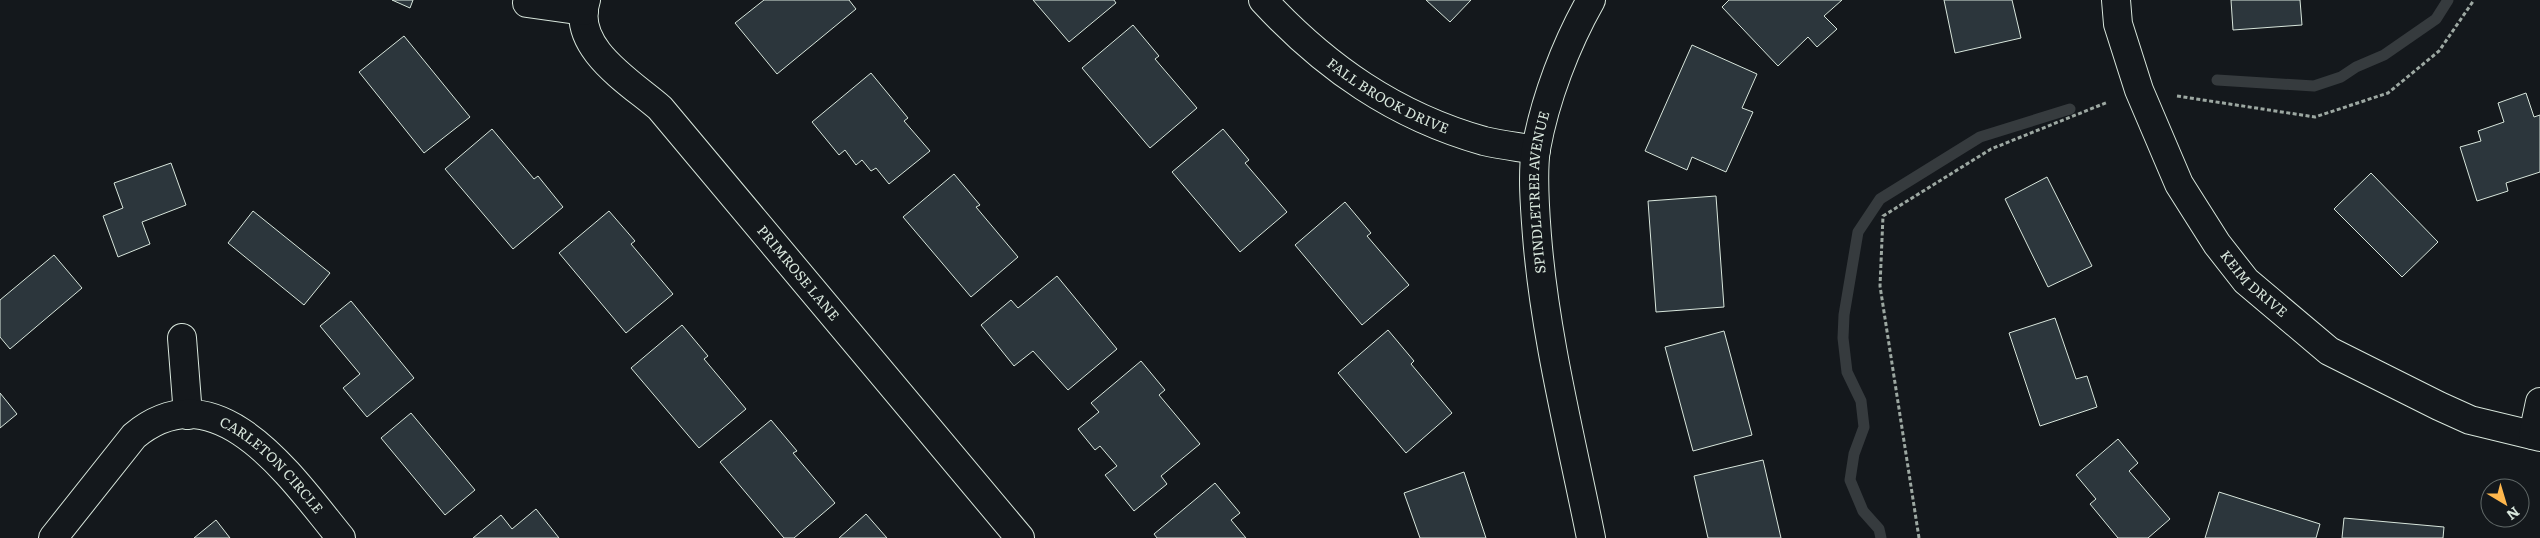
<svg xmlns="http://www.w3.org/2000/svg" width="2540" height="538" font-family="Literata,serif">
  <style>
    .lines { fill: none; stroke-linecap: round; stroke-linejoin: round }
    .stream { stroke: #363b3e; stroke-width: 11 }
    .building { fill: #2c363c; stroke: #d8e6dc }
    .street-casing { stroke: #d8e6dc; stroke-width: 30 }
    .path { stroke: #9da8a2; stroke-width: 3; stroke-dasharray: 4 2.5; stroke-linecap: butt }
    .street { stroke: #14181c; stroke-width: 28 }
    .labels { text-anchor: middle; stroke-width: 4; stroke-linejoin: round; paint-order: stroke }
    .street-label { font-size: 14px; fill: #d8e6dc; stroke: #14181c }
  </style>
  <rect width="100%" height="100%" fill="#14181c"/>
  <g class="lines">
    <path class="stream" d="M2217,80L2314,86L2341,77L2356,67L2384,55L2436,19L2448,0
      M1881,538L1879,529L1863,511L1850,480L1854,454L1864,427L1861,401L1847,372L1843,338L1844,315L1858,232L1880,199L1980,137L2070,109"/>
  </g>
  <path class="building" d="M392,0H413L410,8Z
    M764,0H849L856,9L777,74L735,23Z
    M1033,0H1114L1116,3L1069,42Z
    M1426,0H1471L1450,22Z
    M1729,0H1842L1824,16L1837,29L1817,47L1808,37L1778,66L1722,7Z
    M1944,0H2012L2021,38L1955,53Z
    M2231,0H2300L2302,25L2233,30Z
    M1133,25L1159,56L1155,59L1197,108L1150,148L1082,68Z
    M404,36L470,117L424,153L359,72Z
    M1692,45L1757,74L1742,108L1753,112L1726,172L1692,157L1687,170L1645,151Z
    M871,73L908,118L904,121L930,151L889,184L876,168L871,171L862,160L856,165L845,150L839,155L812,122Z
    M2526,93L2534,117L2540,115V172L2506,183L2508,191L2477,201L2460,147L2481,141L2478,131L2504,122L2498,103Z
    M492,129L534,179L538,176L563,207L513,249L445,169Z
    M1223,129L1249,160L1245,163L1287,212L1240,252L1172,172Z
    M171,163L186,205L142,222L150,244L118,257L103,216L123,208L114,183Z
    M2371,173L2438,242L2402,277L2334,209Z
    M954,174L980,205L976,207L1018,257L971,297L903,217Z
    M2047,177L2092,266L2048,287L2005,199Z
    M1716,196L1724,307L1656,312L1648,201Z
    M1345,202L1371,233L1367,236L1409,285L1362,325L1295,245Z
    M253,211L330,273L304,305L228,243Z
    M609,211L635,241L631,244L673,294L626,333L559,253Z
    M54,255L82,288L10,349L0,337V300Z
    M1057,276L1117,349L1068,390L1033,351L1014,366L981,325L1011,300L1018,308Z
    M351,301L414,378L367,417L343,388L360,374L320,326Z
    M2055,318L2076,379L2087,376L2097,407L2040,426L2009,333Z
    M682,325L708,356L704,359L746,409L699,448L631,368Z
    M1388,330L1414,361L1411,364L1452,413L1406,453L1338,373Z
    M1724,331L1752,435L1693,451L1665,347Z
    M1141,361L1165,390L1159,395L1200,444L1161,476L1167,484L1134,511L1105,475L1117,466L1100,446L1095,450L1078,429L1099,412L1091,403Z
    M0,393L17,414L0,428Z
    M411,413L475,490L445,515L381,438Z
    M771,420L797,451L793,453L835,503L794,538H784L720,462Z
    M2118,439L2138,463L2129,471L2170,519L2148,538H2118L2090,504L2096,499L2076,475Z
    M1763,460L1781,538H1708L1694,476Z
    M1464,472L1486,538H1420L1404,493Z
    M1215,483L1240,513L1231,520L1246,538H1157L1154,534Z
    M2219,492L2320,524L2316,538H2205Z
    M536,509L559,538H473L501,515L512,529Z
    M866,514L887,538H839Z
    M2344,518L2444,527L2443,538H2342Z
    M216,520L230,538H194Z"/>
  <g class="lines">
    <defs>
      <g id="street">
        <path id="s1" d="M586,0C570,47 630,82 660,108L1020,538"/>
        <path id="s2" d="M1263,0C1325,67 1395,116 1484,141C1501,145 1519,147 1536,150"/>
        <path id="s3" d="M2116,0L2118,24L2139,90L2179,184L2217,244L2246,281L2329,351L2439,406L2470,420L2540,437"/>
        <path d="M527,3L584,11"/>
        <path d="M182,338L188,415"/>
        <path d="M2533,435L2540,402"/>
        <path id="s4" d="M53,538L134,436C218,366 294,481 341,538"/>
        <path id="s5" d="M1591,538C1571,438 1545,337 1537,236C1535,210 1532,174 1536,149C1545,99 1566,44 1591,0"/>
      </g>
    </defs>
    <use href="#street" class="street-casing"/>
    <path class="path" d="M2177,96L2315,117L2388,93L2439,51L2474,0
      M1919,538L1880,286L1883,216L1991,149L2108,102"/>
    <use href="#street" class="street"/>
  </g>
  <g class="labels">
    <g class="street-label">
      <text dy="5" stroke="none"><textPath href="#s2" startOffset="159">FALL BROOK DRIVE</textPath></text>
      <text dy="5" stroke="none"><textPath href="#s5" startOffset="351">SPINDLETREE AVENUE</textPath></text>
      <text dy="5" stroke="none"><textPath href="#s1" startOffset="355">PRIMROSE LANE</textPath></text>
      <text dy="5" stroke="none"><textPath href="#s3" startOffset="321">KEIM DRIVE</textPath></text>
      <text dy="5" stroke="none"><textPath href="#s4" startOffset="291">CARLETON CIRCLE</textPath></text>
    </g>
  </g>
  <g transform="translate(2505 503) rotate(142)"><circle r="24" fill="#14181c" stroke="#626a69"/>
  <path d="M0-4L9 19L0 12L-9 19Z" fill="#ffb74d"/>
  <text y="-8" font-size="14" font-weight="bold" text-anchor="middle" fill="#d8e6dc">N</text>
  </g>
</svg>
